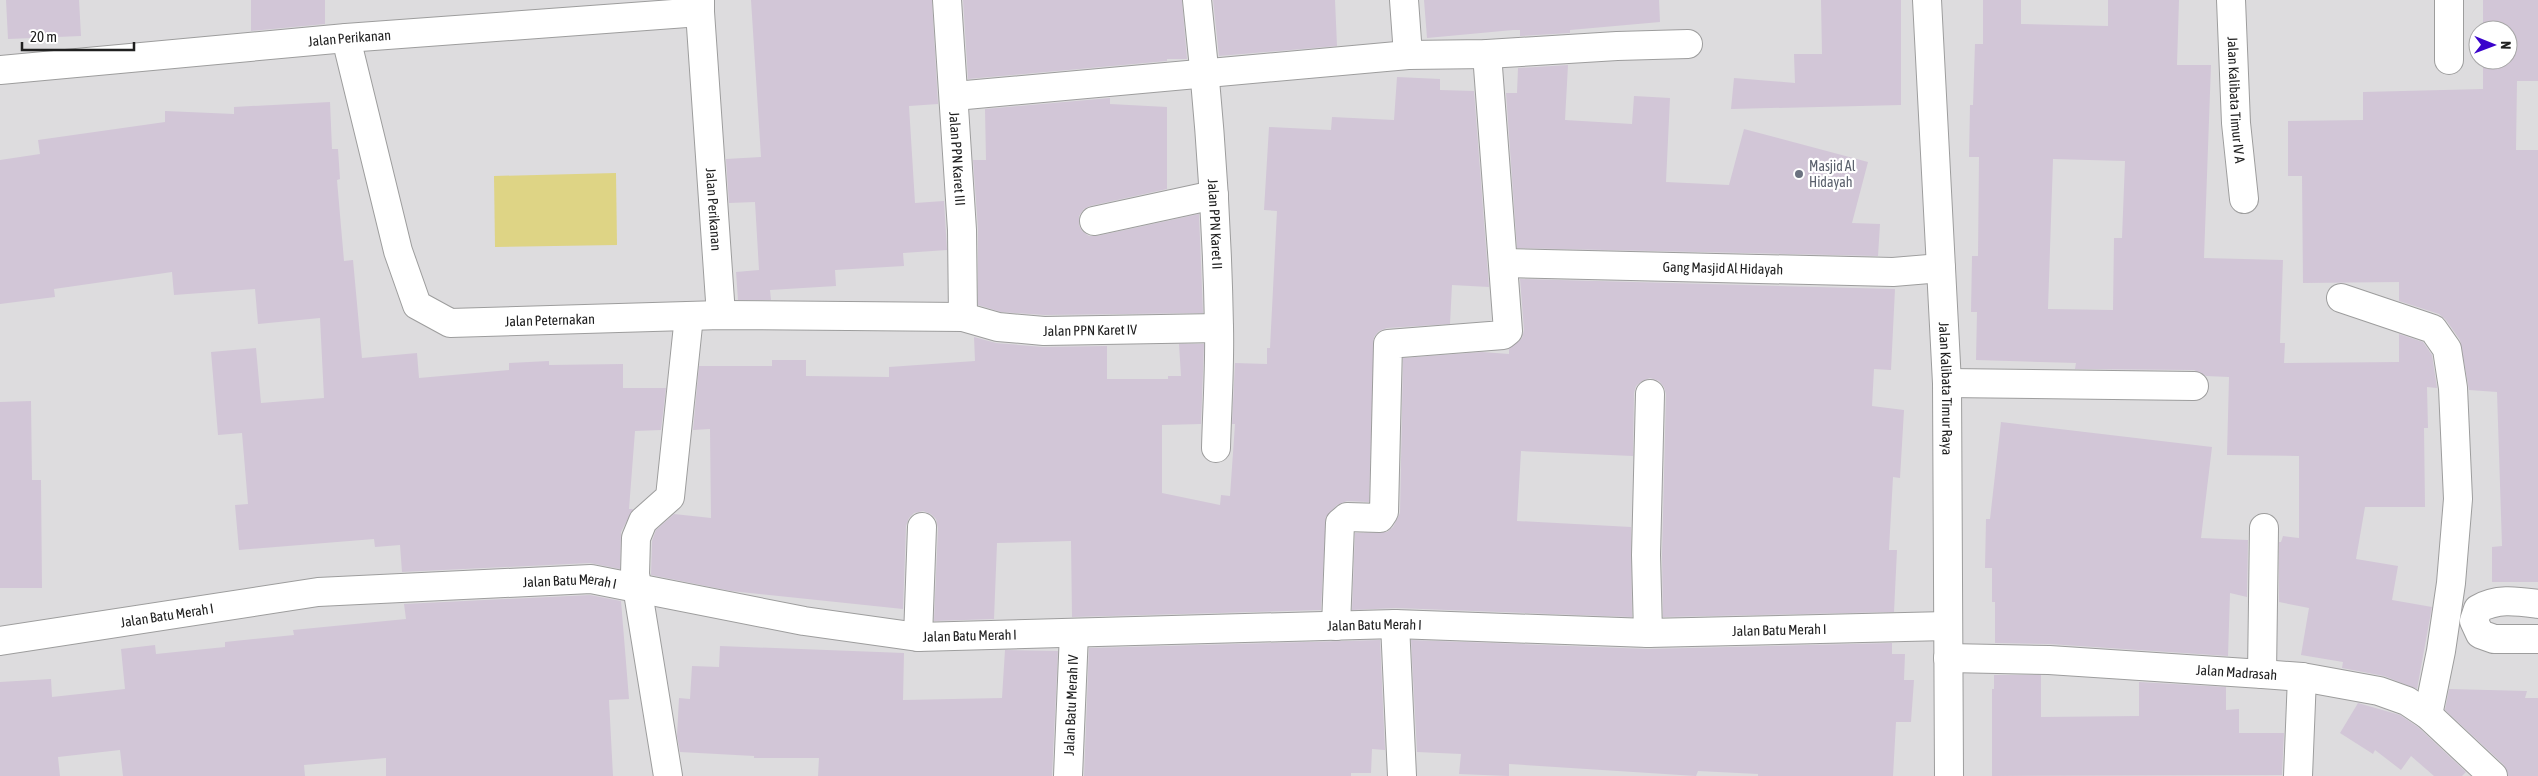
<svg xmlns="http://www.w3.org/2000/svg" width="2538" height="776" font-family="'Asap Condensed',sans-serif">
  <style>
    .residential { fill: #dddcde; fill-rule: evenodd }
    .pitch { fill: #ded485 }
    .building { fill: #d2c6d7; fill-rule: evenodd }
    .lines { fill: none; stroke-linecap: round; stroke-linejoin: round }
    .minor-casing { stroke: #9d9d9d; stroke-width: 30 }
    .minor { stroke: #fff; stroke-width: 28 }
    .worship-dot { fill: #6b7280; stroke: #fff; stroke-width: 2 }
    .labels { text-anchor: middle; stroke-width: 4.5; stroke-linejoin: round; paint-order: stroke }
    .street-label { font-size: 14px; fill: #202020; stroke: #fff }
    .worship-label { font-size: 14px; fill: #5b616d; stroke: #fff; text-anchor: start }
  </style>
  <rect width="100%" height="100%" fill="#efe6f0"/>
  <path class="residential" d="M0,0H2538V776H0ZM2478,30H2508V60H2478Z"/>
  <path class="pitch" d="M616,173L617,245L495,247L494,176Z"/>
  <path class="building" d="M6,0H79L81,36L8,39Z
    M251,0H325V24L251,31Z
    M751,0H932L938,104L909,106L915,203L944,201L947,250L903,253L904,266L835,270L836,286L770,290L771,300H738L736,272L759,270L755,202L729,203L726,159L761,157Z
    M963,0H1182L1187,59H1167V61L968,79Z
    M1213,0H1335L1337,46L1219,56Z
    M1424,0H1659L1660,22L1570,30V33L1520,36V30H1513L1427,38Z
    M1821,0H1901V105L1731,109L1734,78L1795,83L1794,54H1822Z
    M1983,0H2021V24L2108,26V0H2179L2177,65H2211L2204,258L2283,260L2280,343H2285L2284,363L2399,362V334L2423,342L2432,355L2437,388L2427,387L2428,428H2424L2425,507H2365L2356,559L2398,566L2392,600L2432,607L2417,689L2384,676L2342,668L2343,662L2301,655L2309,608L2279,602V542H2281L2283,536L2299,538V456L2227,455L2229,377L2206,376L2194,370L2075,369L2076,363L1976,360L1977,312H1971L1972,256H1978L1979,157H1969L1970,105H1973L1975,44H1983ZM2053,159L2125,161L2122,238H2114L2113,310L2048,309Z
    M2483,0H2538V81H2517L2516,150H2538V582H2492V547L2502,546L2497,392L2469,390L2460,340L2446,320L2439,314L2399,301V282L2303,283L2302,176H2288V121L2363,120V92L2483,89V60H2508V30H2483Z
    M1568,65L1565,120L1632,124L1634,96L1670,98L1666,182L1729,185L1744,129L1868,162L1852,223L1880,224L1878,256L1517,248L1506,93H1517L1518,68Z
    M1397,77L1440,79V90L1474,91L1489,287L1452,285L1450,324L1387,328L1379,331L1374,337L1369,502L1347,501L1337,505L1326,517L1321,610L1072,617L1071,541L997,543L994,619L934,621L938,528L936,519L931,514L923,511L914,513L909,518L906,526L903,609L731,591L651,575L652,541L656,530L674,514L711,518L710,429L693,430L699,366H772V360H806V376L889,377V367L975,361L974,337L996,343L1043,347L1107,346V379H1168V376H1181L1179,344H1204L1201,424L1162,425V493L1220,505L1221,495L1230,496L1235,424H1232L1235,363L1267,364V348H1270L1277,211L1264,210L1269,127L1331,130L1332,117L1394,120Z
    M1110,98V104L1167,107V189L1090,206L1084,209L1079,216V225L1082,231L1089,236H1097L1199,214L1203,313L1045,315L1001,312L978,305V229L973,160H986L985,109Z
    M330,102L332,149H338L340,179L337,180L344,261L353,260L362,358L417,353L419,378L509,370V363L549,361V365L623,364V388H666L661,430L635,431L629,509H633L621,532L620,569L590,563L402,572L400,545L375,547L374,539L239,550L235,505L248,504L242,433L218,435L211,352L256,348L261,403L324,398L320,318L258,324L255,289L174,295L172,272L54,289L55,297L0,304V160L40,154L38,140L165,122V111L234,114V107Z
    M1520,279L1895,289L1891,370L1874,369L1872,406L1904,410L1900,478L1893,477L1889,550H1897L1894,612L1663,617L1662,555L1666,394L1664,387L1659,381L1650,378L1642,381L1636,386L1634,393L1633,456L1521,451L1517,521L1631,527L1632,617L1396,608L1352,610L1355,533L1387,532L1393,527L1400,513L1403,358L1482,352L1509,354V349L1522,338L1524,330Z
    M31,401L32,480H41L42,588H0V402Z
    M2001,422L2212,447L2201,538L2248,540L2247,597L2230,593L2228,656L2049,644L1995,643V602H1992V568H1985L1986,519H1990Z
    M590,595L621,601L629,699L609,700L613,776H386V758L304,765L305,776H123L120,750L58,757L60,776H0V682L51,679L52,697L125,689L121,649L155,645L156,654L225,647V642L294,635L293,630L406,619L404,604Z
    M1380,640L1385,750L1372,749L1371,773H1351V776H1084L1089,648Z
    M1411,640L1648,649L1892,643V654H1905L1904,680H1914L1911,722H1896L1893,776H1758V774L1698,771L1696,776L1509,764V776L1459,774L1461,754L1417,752Z
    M720,646L904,653L903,700L1002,698L1005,650L1058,651L1052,776H818L819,758H754V756L680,752L677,736L679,698L690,699L692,666L719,667Z
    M1994,675H2041V717L2139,716V682L2226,687V710L2239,709V733H2284L2282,775L1992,776V689H1994Z
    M2449,689L2527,691L2525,698H2538V776H2508L2504,765L2445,710Z
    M2358,703L2400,715L2418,727L2466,772L2462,776H2434L2411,756L2401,770L2375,750L2373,754L2340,733Z"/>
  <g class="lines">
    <defs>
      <g id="minor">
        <path id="s1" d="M947,0L962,230L963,317"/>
        <path id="s2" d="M1197,0C1209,108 1217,218 1219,327C1220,367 1217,408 1216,448"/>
        <path d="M1404,0L1408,55"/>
        <path id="s3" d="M1927,0L1947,383L1949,776"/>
        <path id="s4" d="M2231,0L2236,123L2244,199"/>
        <path d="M2449,0V60"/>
        <path id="s5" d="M700,12L721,315"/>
        <path id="s6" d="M346,38L398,251L417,305L450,323L721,315L963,317L998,327L1044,331L1219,328"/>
        <path id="s7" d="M0,70L346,38L700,12V0"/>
        <path d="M955,96L1408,55L1487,54L1617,46L1688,44"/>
        <path d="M1094,221L1214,195"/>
        <path id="s8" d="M1504,263L1893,272L1941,268"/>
        <path d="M2341,298L2433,329L2447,349L2453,388L2458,499L2451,583L2441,651L2428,715"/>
        <path d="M1947,383L2194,386"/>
        <path d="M2538,604C2516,601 2497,598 2478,609L2474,621L2480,634L2494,639H2538"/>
        <path d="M1395,624L1402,776"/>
        <path d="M1336,626L1340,523L1347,517L1380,518L1384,512L1388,344L1503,335L1508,331L1487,54"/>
        <path d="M1648,633L1646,555L1650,394"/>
        <path d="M918,637L922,527"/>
        <path id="s9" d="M0,641L318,592L591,579L804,621L918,637L1395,624L1648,633L1947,626"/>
        <path id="s10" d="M1948,658L2049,660L2262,674L2302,677L2379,691L2407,701L2428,715L2493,776"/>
        <path d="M2262,674L2264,528"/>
        <path d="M668,776L635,574L636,538L643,521L670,497L689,316"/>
        <path id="s11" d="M1068,776L1074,633"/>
        <path d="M2298,776L2302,677"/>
      </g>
    </defs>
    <use href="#minor" class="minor-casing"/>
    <use href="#minor" class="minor"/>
  </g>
  <circle class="worship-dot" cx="1799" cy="174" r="5"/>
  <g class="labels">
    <g class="street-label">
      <text dy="5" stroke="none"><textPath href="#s7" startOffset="351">Jalan Perikanan</textPath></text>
      <text dy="5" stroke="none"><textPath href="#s4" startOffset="100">Jalan Kalibata Timur IV A</textPath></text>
      <text dy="5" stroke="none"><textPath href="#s1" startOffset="159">Jalan PPN Karet III</textPath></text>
      <text dy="5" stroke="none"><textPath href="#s5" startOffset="198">Jalan Perikanan</textPath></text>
      <text dy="5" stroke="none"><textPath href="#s2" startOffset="225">Jalan PPN Karet II</textPath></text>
      <text dy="5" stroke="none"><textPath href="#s8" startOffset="219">Gang Masjid Al Hidayah</textPath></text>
      <text dy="5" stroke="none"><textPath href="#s6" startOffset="414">Jalan Peternakan</textPath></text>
      <text dy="5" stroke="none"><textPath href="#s6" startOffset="956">Jalan PPN Karet IV</textPath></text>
      <text dy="5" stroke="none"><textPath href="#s3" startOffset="389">Jalan Kalibata Timur Raya</textPath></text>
      <text dy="5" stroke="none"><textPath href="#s9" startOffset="574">Jalan Batu Merah I</textPath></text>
      <text dy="5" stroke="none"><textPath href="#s9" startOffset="169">Jalan Batu Merah I</textPath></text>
      <text dy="5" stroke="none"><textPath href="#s9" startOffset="1384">Jalan Batu Merah I</textPath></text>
      <text dy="5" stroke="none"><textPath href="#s9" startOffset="1789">Jalan Batu Merah I</textPath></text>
      <text dy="5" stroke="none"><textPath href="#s9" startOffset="979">Jalan Batu Merah I</textPath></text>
      <text dy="5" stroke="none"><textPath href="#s10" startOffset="289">Jalan Madrasah</textPath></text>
      <text dy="5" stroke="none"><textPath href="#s11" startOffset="71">Jalan Batu Merah IV</textPath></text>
    </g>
    <g class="worship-label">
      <text x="1809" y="171">Masjid Al<tspan x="1809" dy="16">Hidayah</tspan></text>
    </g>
  </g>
  <g transform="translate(2493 45) rotate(91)"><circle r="24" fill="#ffffff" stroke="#a6a6a6"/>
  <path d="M0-4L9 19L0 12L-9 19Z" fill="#3a03cc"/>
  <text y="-8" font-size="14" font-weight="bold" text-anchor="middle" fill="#202020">N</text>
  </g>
  <path d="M22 42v8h112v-8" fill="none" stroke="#202020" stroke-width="2.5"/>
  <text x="30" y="42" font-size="15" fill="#202020" stroke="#ffffff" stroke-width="4" paint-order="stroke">20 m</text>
</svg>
